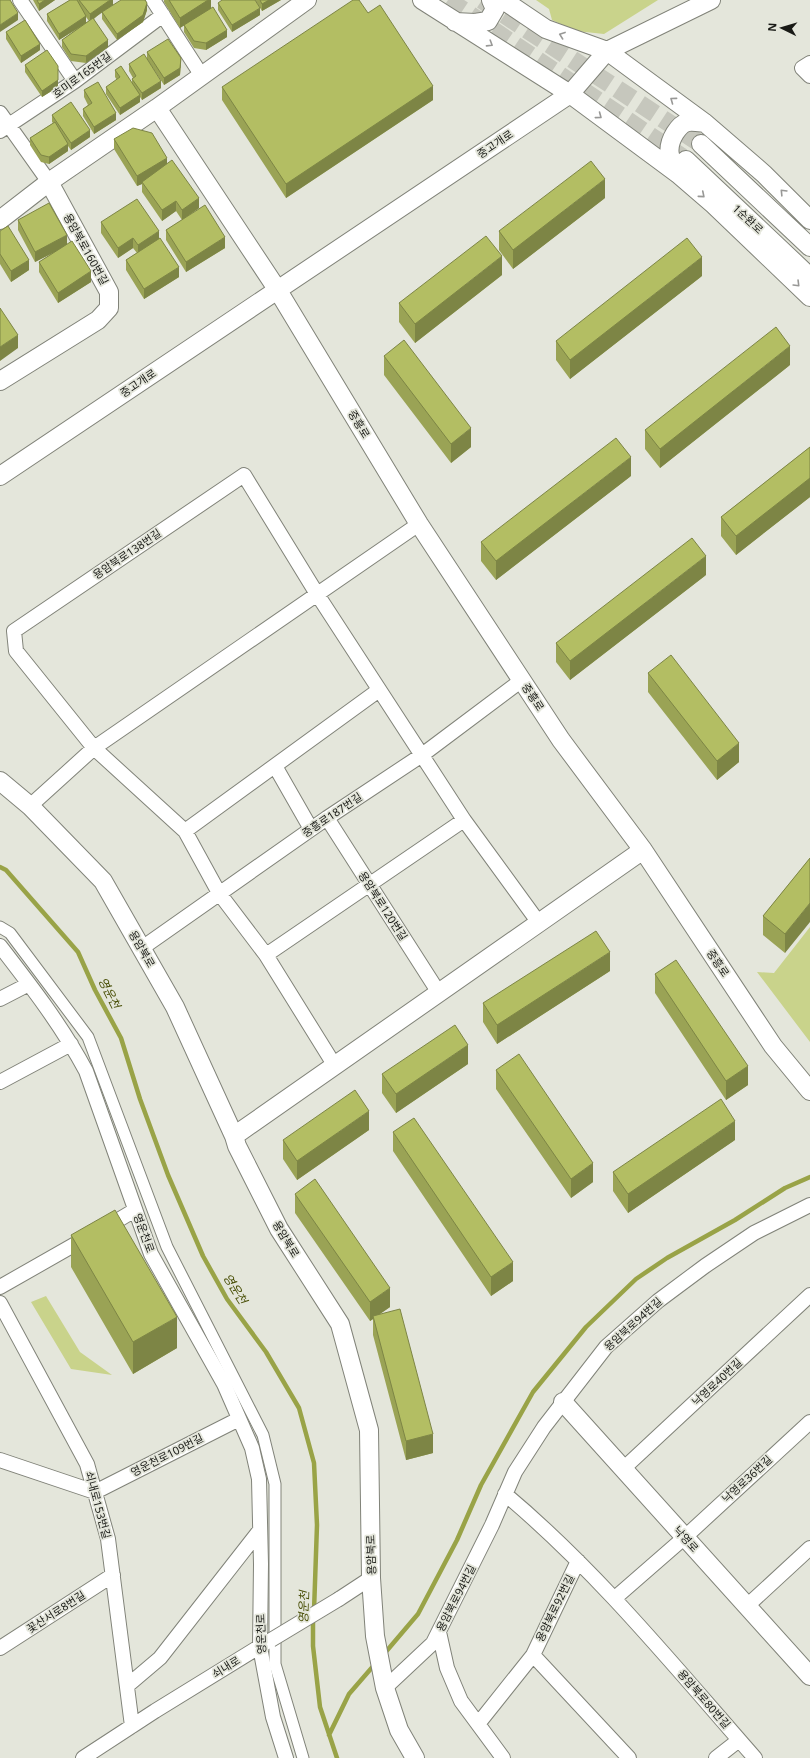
<svg xmlns="http://www.w3.org/2000/svg" width="810" height="1758" font-family="'Noto Sans','Noto Sans KR',sans-serif">
  <style>
    .green { fill: #c9d38b }
    .lines { fill: none; stroke-linecap: round; stroke-linejoin: round }
    .stream { stroke: #99a347; stroke-width: 4.5 }
    .tertiary-tunnel { stroke: #c6c7bd; stroke-width: 18; stroke-dasharray: 18 9; stroke-linecap: butt }
    .pedestrian-casing { stroke: #818379; stroke-width: 13 }
    .minor-casing { stroke: #818379; stroke-width: 16 }
    .tertiary-casing { stroke: #818379; stroke-width: 20 }
    .pedestrian { stroke: #fff; stroke-width: 11 }
    .minor { stroke: #fff; stroke-width: 14 }
    .tertiary { stroke: #fff; stroke-width: 18 }
    .minor-bridge-casing { stroke: #818379; stroke-width: 16; stroke-linecap: butt }
    .minor-bridge { stroke: #fff; stroke-width: 14 }
    .wall { fill: #9aa355; fill-rule: evenodd }
    .shaded-wall { fill: #7d8545 }
    .building { fill: #b3be63; stroke: #7d8545 }
    .oneway { stroke: #989896 }
    .labels { text-anchor: middle; stroke-width: 3.5; stroke-linejoin: round; paint-order: stroke }
    .street-label { font-size: 11px; fill: #191a16; stroke: #e4e6db }
    .water-label { font-size: 12px; font-style: italic; fill: #494f07; stroke: #e4e6db }
  </style>
  <rect width="100%" height="100%" fill="#e4e6db"/>
  <path class="green" d="M536,0H658L604,34L576,31L552,20L549,9Z
    M810,927V1042L757,972L774,973Z
    M46,1296L80,1352L112,1375L71,1369L31,1302Z"/>
  <g class="lines">
    <path class="stream" d="M0,867L6,870L78,952L95,990L121,1038L140,1099L168,1175L203,1256L227,1299L266,1352L299,1408L314,1463L317,1525L314,1611
      M313,1618V1646L320,1707L337,1758
      M384,1654L418,1614L457,1540L481,1485L533,1392L586,1327L636,1279L667,1258L735,1220L785,1188L810,1177
      M329,1735L349,1694L375,1664"/>
    <path class="tertiary-tunnel" d="M448,0L682,157
      M482,0L701,144"/>
    <defs>
      <path id="pedestrian" d="M0,927L10,933L88,1037L167,1247L263,1435L275,1484V1664L303,1758"/>
      <path id="minor" d="M20,0L75,81
        M153,0L202,76
        M810,63L802,68L810,76
        M0,113L49,182
        M0,131L75,81L163,15
        M275,766L311,829
        M30,806L94,748L419,524
        M327,818L439,993
        M185,831L379,690
        M0,946C31,986 62,1026 86,1071L151,1254L224,1384L252,1448L259,1479L261,1564L260,1647L273,1717L286,1758
        M142,948L327,818L422,755L522,680
        M266,955L464,820
        M0,999L29,984
        M335,1066L266,955L219,893L185,831L94,748L16,651L14,631L244,475L317,594L464,820L539,923
        M0,1082L71,1044
        M105,1228L135,1210
        M0,1287L86,1238
        M0,1303L87,1464L108,1539L132,1726
        M0,1460L95,1492L239,1419
        M623,1469L810,1295
        M505,1494C598,1572 675,1667 755,1758
        M615,1598L685,1537L810,1422
        M339,1599L371,1578
        M747,1606L810,1548
        M439,1632L447,1668L461,1701L503,1758
        M0,1648L113,1575
        M533,1655L629,1758
        M127,1686L160,1658L260,1530
        M385,1688L433,1643L492,1525L515,1472L544,1427L606,1347L658,1301L705,1266L754,1233L810,1205
        M478,1724L533,1655L578,1561
        M83,1758L155,1711L267,1642
        M716,1758L739,1740"/>
      <path id="tertiary" d="M422,0L570,94L678,174L714,205L810,297
        M503,0L546,29L607,51L705,123L764,174L810,220
        M455,22L475,23L488,21L495,9L491,0
        M157,108L277,289L419,524L561,740L643,850L773,1046L810,1091
        M701,144L810,247
        M686,160L810,277
        M678,174C670,159 665,149 675,133C684,119 690,121 705,123
        M0,220L49,182L157,108L307,0
        M0,381L98,320L109,308V292L49,182
        M0,476L570,94L607,51L711,0
        M0,781L30,806L103,881L175,1007L234,1136L237,1146L279,1229L340,1324L369,1430L371,1578L375,1636L385,1688L399,1730L415,1758
        M234,1136L643,850
        M563,1402L810,1676"/>
    </defs>
    <use href="#pedestrian" class="pedestrian-casing"/>
    <use href="#minor" class="minor-casing"/>
    <use href="#tertiary" class="tertiary-casing"/>
    <use href="#pedestrian" class="pedestrian"/>
    <use href="#minor" class="minor"/>
    <use href="#tertiary" class="tertiary"/>
    <defs>
      <path id="minor-bridge" d="M271,1640L339,1599"/>
    </defs>
    <use href="#minor-bridge" class="minor-bridge-casing"/>
    <use href="#minor-bridge" class="minor-bridge"/>
  </g>
  <path class="wall" d="M33,0H55L39,11Z
    M70,0H113L94,19L108,47L86,63L71,61L62,47V40L77,29L59,40L47,21V14ZM86,17L89,21L86,23Z
    M164,0H211V8L227,37L206,50L194,48L184,32V25L180,28L164,2Z
    M255,0H281L262,11Z
    M218,3L260,15L232,32L218,10Z
    M147,10L143,22L117,40L102,19V12Z
    M368,13L433,100L286,198L222,100V87Z
    M6,32L40,50L21,63L6,39Z
    M147,52L181,65L180,75L164,85L147,59Z
    M129,64L161,88L142,100L140,97V102L120,115L106,94V87L117,80L115,77V70L132,83V79L133,78L129,71Z
    M25,65L58,87L42,97L25,72Z
    M84,90L116,120L94,134L83,116V109L88,105L84,97Z
    M52,115L90,137L71,150L68,146V151L49,164L41,162L30,145V138L53,123L52,122Z
    M114,139L167,164L199,208L185,218L225,248L186,272L166,240V230L182,220L176,211L162,221L142,192V184L137,186L114,149Z
    M605,198L513,269L499,250V231Z
    M18,220L67,245L91,282L58,303L39,272V262L56,251L35,262L18,230Z
    M101,222L159,239L179,277L144,299L126,270V260L137,253L133,248L118,258L101,233Z
    M0,231L29,270L11,282L0,264Z
    M502,275L415,343L399,322V303Z
    M702,276L570,379L556,360V341Z
    M384,356L471,447L451,463L384,375Z
    M790,365L660,468L645,449V430Z
    M810,447V497L736,555L721,536V517Z
    M631,476L496,580L481,561V542Z
    M706,575L570,680L556,662V643Z
    M648,673L739,762L717,780L648,692Z
    M810,858L785,953L763,935V916Z
    M610,971L497,1044L483,1022V1003Z
    M655,974L748,1085L726,1100L655,993Z
    M468,1064L396,1113L382,1093V1074Z
    M496,1070L593,1182L571,1198L496,1089Z
    M369,1130L297,1180L283,1159V1140Z
    M393,1132L513,1281L491,1296L393,1151Z
    M735,1140L628,1213L613,1191V1172Z
    M295,1194L390,1307L380,1314L433,1453L406,1460L373,1335V1319L370,1321L295,1213Z
    M71,1235L177,1348L133,1374L71,1267Z"/>
  <path class="shaded-wall" d="M45,0H55L39,11V4Z
    M110,0H113V5L90,21V14Z
    M208,0H211V9L180,28V18Z
    M269,0H281L262,11V4Z
    M147,3V10L143,22L117,40V34Z
    M260,8V15L232,32V25Z
    M18,13V20L0,32V25Z
    M86,16V23L59,40V34Z
    M227,30V37L206,50V43Z
    M108,40V47L86,63V56Z
    M40,44V50L21,63V56Z
    M181,58L180,75L164,85V78Z
    M58,73V87L42,97V91Z
    M161,81V88L142,100V93Z
    M433,86V100L286,198V184Z
    M140,95V102L120,115V108Z
    M116,113V120L94,134V127Z
    M90,130V137L71,150V143Z
    M68,144V151L49,164V157Z
    M167,158V168L142,182V184L137,186V176Z
    M605,179V198L513,269V250Z
    M199,198V208L182,220V210Z
    M176,201V211L162,221V210Z
    M159,231V241L138,255V245Z
    M67,235V246L35,262V252Z
    M225,237V248L186,272V262Z
    M133,238V248L118,258V248Z
    M502,256V275L415,343V324Z
    M702,257V276L570,379V360Z
    M29,260V270L11,282V271Z
    M179,267V277L144,299V289Z
    M91,271V282L58,303V293Z
    M18,335V348L0,361V347Z
    M790,346V365L660,468V449Z
    M471,428V447L451,463V444Z
    M631,457V476L496,580V561Z
    M810,478V497L736,555V536Z
    M706,556V575L570,680V661Z
    M739,743V762L717,780V761Z
    M810,903V922L785,953V934Z
    M610,952V971L497,1044V1025Z
    M468,1045V1064L396,1113V1094Z
    M748,1066V1085L726,1100V1081Z
    M369,1111V1130L297,1180V1161Z
    M735,1121V1140L628,1213V1194Z
    M593,1163V1182L571,1198V1179Z
    M513,1262V1281L491,1296V1277Z
    M390,1288V1307L374,1318L373,1316V1319L370,1321V1302Z
    M177,1317V1348L133,1374V1342Z
    M433,1434V1453L406,1460V1441Z"/>
  <path class="building" d="M0,0H10L18,13L0,25Z
    M37,0H45L39,4Z
    M70,0H77L86,16L59,34L47,14Z
    M79,0H110L90,14Z
    M121,0H145L147,3L143,15L117,34L102,12Z
    M169,0H208L180,18Z
    M222,0H255L260,8L232,25L218,3Z
    M260,0H269L262,4Z
    M353,0H359L368,13L380,5L433,86L286,184L222,87Z
    M213,7L227,30L206,43L194,41L184,25Z
    M93,18L108,40L86,56L71,54L62,40Z
    M25,20L40,44L21,56L6,32Z
    M168,39L181,58L180,68L164,78L147,52Z
    M47,50L58,66V80L42,91L25,65Z
    M144,54L161,81L142,93L132,79L136,76L129,64Z
    M121,66L140,95L120,108L106,87L120,77L115,70Z
    M98,82L116,113L94,127L83,109L92,103L84,90Z
    M71,102L90,130L71,143L52,115Z
    M55,122L68,144L49,157L41,155L30,138Z
    M133,128L152,133L167,158L137,176L114,139Z
    M172,160L199,198L182,210L176,201L162,210L142,182Z
    M591,161L605,179L513,250L499,231Z
    M137,199L159,231L138,245L133,238L118,248L101,222Z
    M49,203L67,235L35,252L18,220Z
    M205,205L225,237L186,262L166,230Z
    M8,226L29,260L11,271L0,254V231Z
    M486,236L502,256L415,324L399,303Z
    M160,238L179,267L144,289L126,260Z
    M687,238L702,257L570,360L556,341Z
    M72,241L91,271L58,293L39,262Z
    M0,308L18,335L0,347Z
    M776,327L790,346L660,449L645,430Z
    M404,340L471,428L451,444L384,356Z
    M616,438L631,457L496,561L481,542Z
    M810,447V478L736,536L721,517Z
    M692,538L706,556L570,661L556,643Z
    M671,655L739,743L717,761L648,673Z
    M810,858V903L785,934L763,916Z
    M596,931L610,952L497,1025L483,1003Z
    M676,960L748,1066L726,1081L655,974Z
    M455,1025L468,1045L396,1094L382,1074Z
    M519,1054L593,1163L571,1179L496,1070Z
    M355,1090L369,1111L297,1161L283,1140Z
    M721,1099L735,1121L628,1194L613,1172Z
    M414,1118L513,1262L491,1277L393,1132Z
    M315,1179L390,1288L370,1302L295,1194Z
    M115,1210L177,1317L133,1342L71,1235Z
    M400,1309L433,1434L406,1441L373,1316Z"/>
  <defs><path id="oneway-chevron" d="M-2-3.5L2.5 0L-2 3.5" fill="none" stroke-width="1.6" stroke-linecap="round" stroke-linejoin="round"/></defs>
  <g class="oneway">
    <use href="#oneway-chevron" transform="translate(562 35) rotate(-160)"/>
    <use href="#oneway-chevron" transform="translate(490 44) rotate(32)"/>
    <use href="#oneway-chevron" transform="translate(673 100) rotate(-144)"/>
    <use href="#oneway-chevron" transform="translate(599 116) rotate(37)"/>
    <use href="#oneway-chevron" transform="translate(783 192) rotate(-134)"/>
    <use href="#oneway-chevron" transform="translate(702 195) rotate(40)"/>
    <use href="#oneway-chevron" transform="translate(797 284) rotate(45)"/>
  </g>
  <g class="labels">
    <g class="street-label">
      <text transform="translate(82 75) rotate(-36)" y="4">호미로165번길</text>
      <text transform="translate(495 144) rotate(-34)" y="4">중고개로</text>
      <text transform="translate(748 219) rotate(43)" y="4">1순환로</text>
      <text transform="translate(86 249) rotate(61)" y="4">용암북로160번길</text>
      <text transform="translate(138 383) rotate(-34)" y="4">중고개로</text>
      <text transform="translate(359 424) rotate(59)" y="4">중흥로</text>
      <text transform="translate(127 554) rotate(-34)" y="4">용암북로138번길</text>
      <text transform="translate(533 697) rotate(57)" y="4">중흥로</text>
      <text transform="translate(332 815) rotate(-34)" y="4">중흥로187번길</text>
      <text transform="translate(383 906) rotate(57)" y="4">용암북로120번길</text>
      <text transform="translate(142 949) rotate(60)" y="4">용암북로</text>
      <text transform="translate(718 963) rotate(56)" y="4">중흥로</text>
      <text transform="translate(144 1233) rotate(70)" y="4">영운천로</text>
      <text transform="translate(286 1239) rotate(59)" y="4">용암북로</text>
      <text transform="translate(633 1324) rotate(-42)" y="4">용암북로94번길</text>
      <text transform="translate(717 1382) rotate(-43)" y="4">낙영로40번길</text>
      <text transform="translate(167 1455) rotate(-27)" y="4">영운천로109번길</text>
      <text transform="translate(747 1479) rotate(-43)" y="4">낙영로36번길</text>
      <text transform="translate(98 1505) rotate(75)" y="4">쇠내로153번길</text>
      <text transform="translate(686 1539) rotate(48)" y="4">낙영로</text>
      <text transform="translate(371 1555) rotate(-92)" y="4">용암북로</text>
      <text transform="translate(456 1598) rotate(-63)" y="4">용암북로94번길</text>
      <text transform="translate(555 1608) rotate(-64)" y="4">용암북로92번길</text>
      <text transform="translate(56 1612) rotate(-33)" y="4">꽃산서로8번길</text>
      <text transform="translate(261 1634) rotate(-92)" y="4">영운천로</text>
      <text transform="translate(226 1667) rotate(-32)" y="4">쇠내로</text>
      <text transform="translate(704 1699) rotate(49)" y="4">용암북로80번길</text>
    </g>
    <g class="water-label">
      <text transform="translate(109 993) rotate(63)" y="4">영운천</text>
      <text transform="translate(235 1289) rotate(58)" y="4">영운천</text>
      <text transform="translate(304 1607) rotate(-88)" y="4">영운천</text>
    </g>
  </g>
  <g transform="translate(782 28) rotate(275)" stroke="#e4e6db" stroke-width="3" paint-order="stroke">
  <path d="M0-3L7 15L0 10L-7 15Z" fill="#191a16"/>
  <text y="-6" font-size="11" font-weight="bold" text-anchor="middle" fill="#191a16">N</text>
  </g>
</svg>
